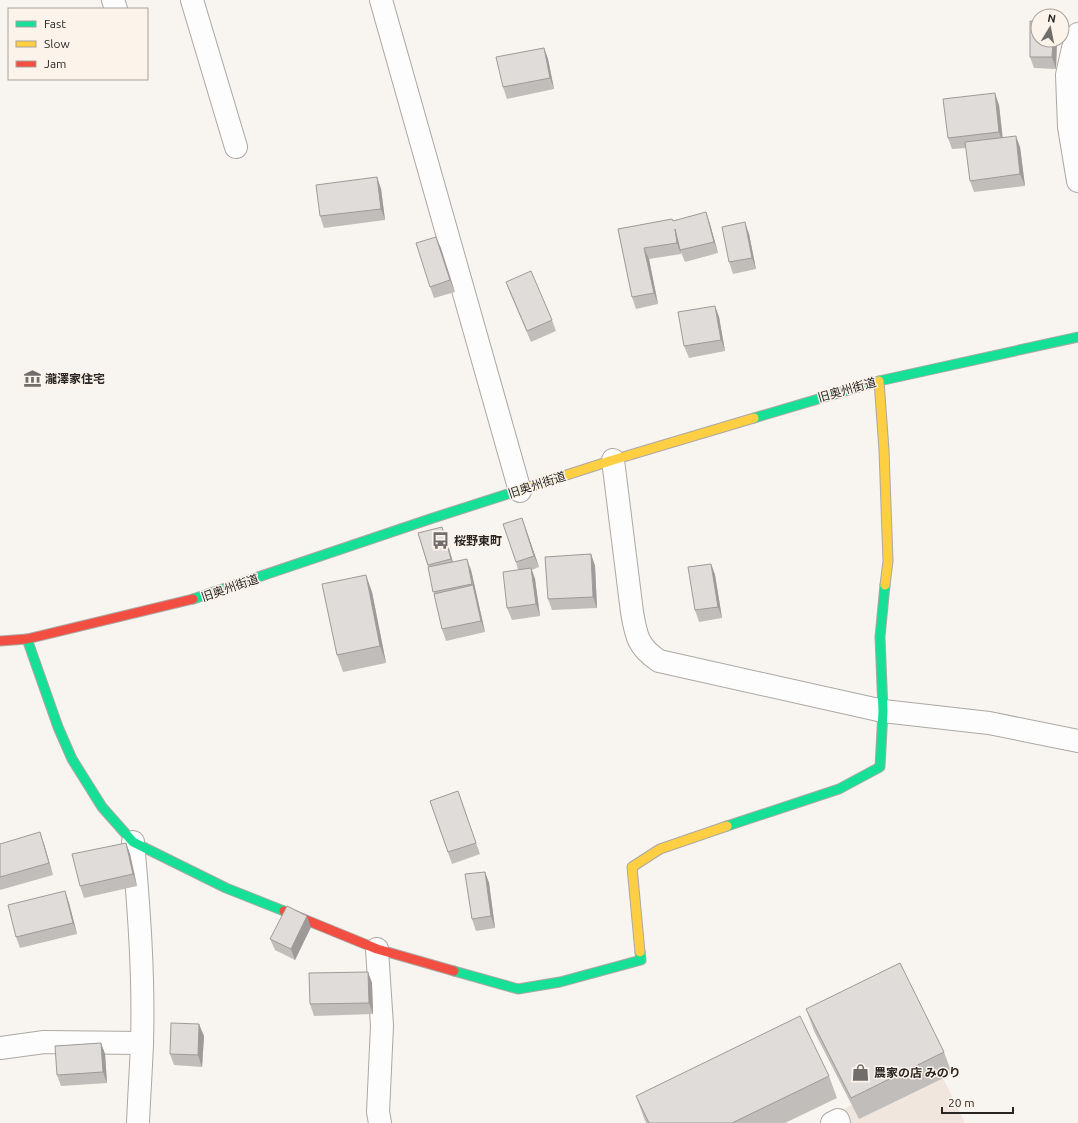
<svg xmlns="http://www.w3.org/2000/svg" width="1078" height="1123" font-family="Ubuntu,'Noto Sans JP',sans-serif">
  <style>
    .built { fill: #f0e6dd }
    .lines { fill: none; stroke-linecap: round; stroke-linejoin: round }
    .street-casing { stroke: #aba8a4; stroke-width: 24 }
    .fast-casing { stroke: #aba8a4; stroke-width: 11 }
    .slow-casing { stroke: #aba8a4; stroke-width: 11 }
    .jam-casing { stroke: #aba8a4; stroke-width: 11 }
    .street { stroke: #fefdfd; stroke-width: 22 }
    .fast { stroke: #16e098; stroke-width: 9 }
    .slow { stroke: #ffcf43; stroke-width: 9 }
    .jam { stroke: #f24e42; stroke-width: 9 }
    .wall { fill: #c1bdbb }
    .shaded-wall { fill: #9d9a99 }
    .building { fill: #e0dcda; stroke: #9d9a99 }
    .labels { text-anchor: middle; stroke-width: 3; stroke-linejoin: round; paint-order: stroke }
    .poi-label { font-size: 12px; font-weight: bold; fill: #282522; stroke: #fcf4eb; text-anchor: start }
    .street-label { font-size: 12px; fill: #282522; stroke: #fcf4eb }
  </style>
  <rect width="100%" height="100%" fill="#f8f4ef"/>
  <path class="built" d="M934,1060L965,1123H819Z"/>
  <g class="lines">
    <defs>
      <path id="street" d="M113,0L116,9
        M192,0L236,147
        M381,0L520,491
        M1078,34L1073,48L1067,75L1069,127L1078,181
        M613,460L632,612C636,636 638,647 659,661L883,711L989,723L1078,741
        M133,842C139,909 144,976 142,1044C141,1070 139,1097 138,1123
        M377,949L382,1026L378,1112L380,1123
        M0,1048L44,1042L142,1043
        M832,1123L838,1120L839,1123"/>
      <path id="fast" d="M754,418L879,381L1078,337
        M193,599L433,518L520,490
        M27,639L58,727L72,759L102,807L133,842L226,888L284,911
        M727,826L839,789L880,767L883,711L880,637L885,585
        M454,971L518,989L560,982L641,960L640,952"/>
      <path id="slow" d="M879,381L884,450L888,561L885,585
        M520,490L613,460L754,418
        M640,952L632,867L660,849L727,826"/>
      <path id="jam" d="M0,641L27,639L193,599
        M284,911L377,949L454,971"/>
    </defs>
    <use href="#street" class="street-casing"/>
    <use href="#fast" class="fast-casing"/>
    <use href="#slow" class="slow-casing"/>
    <use href="#jam" class="jam-casing"/>
    <use href="#street" class="street"/>
    <use href="#fast" class="fast"/>
    <use href="#slow" class="slow"/>
    <use href="#jam" class="jam"/>
  </g>
  <path class="wall" d="M1057,40L1056,69L1034,68L1030,57Z
    M544,48L548,59L554,89L507,99L503,87Z
    M999,105L1003,138L1020,147L1025,186L974,192L970,181L966,148L952,149L948,138Z
    M377,177L381,189L385,220L324,228L320,216Z
    M706,212L710,224L718,253L685,262L680,250L681,254L649,259L658,304L636,309L632,297L618,229L672,219L673,221Z
    M749,234L756,269L733,274L729,262Z
    M436,237L455,292L434,298L430,287Z
    M506,282L552,320L556,331L531,342L510,293Z
    M715,306L719,317L725,351L689,358L684,346Z
    M522,518L539,567L532,570L535,579L540,616L512,620L507,608L518,570L516,562Z
    M442,527L446,538L453,562L471,570L485,632L446,641L442,629L428,567L418,533Z
    M591,554L595,566L597,608L552,610L548,599Z
    M711,564L715,575L722,618L699,622L695,610Z
    M372,592L386,663L343,672L337,655Z
    M458,791L480,854L452,864L430,801Z
    M126,843L130,854L137,886L84,898L80,886Z
    M0,844H44L53,875L0,890Z
    M485,872L489,883L495,928L476,931L472,919Z
    M65,891L69,903L77,934L20,948L16,937Z
    M311,927L295,960L275,950L270,939Z
    M368,972L372,983L373,1014L314,1016L310,1004Z
    M806,1009L944,1052L952,1074L859,1119L814,1031Z
    M204,1036L202,1067L174,1065L170,1054Z
    M101,1043L105,1054L107,1083L61,1086L57,1075Z
    M829,1076L837,1098L785,1123H646L644,1118L636,1096Z"/>
  <path class="shaded-wall" d="M1053,40H1057L1056,69L1052,57Z
    M544,48L548,59L554,89L550,78Z
    M995,93L999,105L1003,144L999,132Z
    M1016,136L1020,147L1025,186L1020,174Z
    M377,177L381,189L385,220L381,209Z
    M706,212L710,224L718,253L714,242Z
    M745,222L749,234L756,269L752,258Z
    M675,229L679,240L681,254L677,243Z
    M436,237L441,248L455,292L450,280Z
    M644,248L649,259L658,304L654,293Z
    M715,306L719,317L725,351L721,340Z
    M522,518L526,529L539,567L534,556Z
    M442,527L446,538L455,570L451,559Z
    M591,554L595,566L597,608L593,597Z
    M467,559L471,570L485,632L481,621Z
    M711,564L715,575L722,618L718,607Z
    M531,568L535,579L540,616L536,604Z
    M366,575L372,592L386,663L380,646Z
    M40,832L44,844L53,875L49,863Z
    M126,843L130,854L137,886L133,874Z
    M485,872L489,883L495,928L491,916Z
    M65,891L69,903L77,934L73,923Z
    M307,916L311,927L295,960L291,949Z
    M368,972L372,983L373,1014L369,1003Z
    M199,1024L204,1036L202,1067L198,1055Z
    M101,1043L105,1054L107,1083L103,1072Z"/>
  <path class="building" d="M1030,21L1038,22V40H1053L1052,57H1030Z
    M544,48L550,78L503,87L496,57Z
    M995,93L999,132L948,138L943,99Z
    M1016,136L1020,174L970,181L965,142Z
    M377,177L381,209L320,216L316,185Z
    M706,212L714,242L680,250L675,229L677,243L644,248L654,293L632,297L618,229L672,219L673,221Z
    M745,222L752,258L729,262L722,227Z
    M436,237L450,280L430,287L416,243Z
    M531,271L552,320L527,331L506,282Z
    M715,306L721,340L684,346L678,312Z
    M522,518L534,556L516,562L503,524Z
    M442,527L451,559L428,565L418,533Z
    M591,554L593,597L548,599L545,557Z
    M467,559L472,584L433,592L428,567Z
    M711,564L718,607L695,610L688,567Z
    M531,568L536,604L507,608L503,572Z
    M366,575L380,646L337,655L322,584Z
    M473,585L481,621L442,629L434,594Z
    M458,791L476,843L448,852L430,801Z
    M40,832L49,863L0,877V844Z
    M126,843L133,874L80,886L72,854Z
    M485,872L491,916L472,919L465,874Z
    M65,891L73,923L16,937L8,905Z
    M287,906L307,916L291,949L270,939Z
    M900,963L944,1052L851,1098L806,1009Z
    M368,972L369,1003L310,1004L309,973Z
    M800,1016L829,1076L732,1123H649L636,1096Z
    M171,1023L199,1024L198,1055L170,1054Z
    M101,1043L103,1072L57,1075L55,1046Z"/>
  <defs>
    <symbol id="museum-bare" viewBox="-9 -9 18 18"><path d="M0-6L6-3V-2H-6V-3ZM-5-1h2V3h-2ZM-1-1h2V3h-2ZM3-1h2V3H3ZM-6 4H6V6H-6Z" fill="#716d6a" stroke="#fcf4eb" stroke-width="2.5" paint-order="stroke"/></symbol>
    <symbol id="bus-bare" viewBox="-9 -9 18 18"><path d="M-5-6H5V4H4V6H2V4H-2V6H-4V4H-5ZM-3.5-4V0h7V-4ZM-3.5 1.2v1.5H-2V1.2ZM2 1.2v1.5H3.5V1.2Z" fill="#716d6a" stroke="#fcf4eb" stroke-width="2.5" paint-order="stroke"/></symbol>
    <symbol id="shop-bare" viewBox="-9 -9 18 18"><path d="M-5-2.5h2.3a2.7 3.5 0 0 1 5.4 0H5L5.5 6h-11ZM-1.5-2.5h3a1.5 2.3 0 0 0-3 0Z" fill="#716d6a" stroke="#fcf4eb" stroke-width="2.5" paint-order="stroke"/></symbol>
  </defs>
  <g fill-rule="evenodd">
    <use href="#museum-bare" x="20" y="366" width="25" height="25"/>
    <use href="#bus-bare" x="428" y="528" width="25" height="25"/>
    <use href="#shop-bare" x="848" y="1060" width="25" height="25"/>
  </g>
  <g class="labels">
    <g class="poi-label">
      <text x="45" y="383">瀧澤家住宅</text>
      <text x="454" y="545">桜野東町</text>
      <text x="874" y="1077">農家の店 みのり</text>
    </g>
    <g class="street-label">
      <text transform="translate(847 390) rotate(-16)" y="4">旧奥州街道</text>
      <text transform="translate(537 485) rotate(-18)" y="4">旧奥州街道</text>
      <text transform="translate(230 588) rotate(-19)" y="4">旧奥州街道</text>
    </g>
  </g>
  <rect x="8" y="8" width="140" height="72" fill="#fcf4eb" stroke="#a7a19b"/>
  <rect x="16" y="21" width="20" height="6" fill="#16e098" stroke="#a7a19b"/>
  <text x="44" y="28" font-size="12" fill="#282522">Fast</text>
  <rect x="16" y="41" width="20" height="6" fill="#ffcf43" stroke="#a7a19b"/>
  <text x="44" y="48" font-size="12" fill="#282522">Slow</text>
  <rect x="16" y="61" width="20" height="6" fill="#f24e42" stroke="#a7a19b"/>
  <text x="44" y="68" font-size="12" fill="#282522">Jam</text>
  <g transform="translate(1050 28) rotate(10)"><circle r="19" fill="#fcf4eb" stroke="#a7a19b"/>
  <path d="M0-3L7 15L0 10L-7 15Z" fill="#716d6a"/>
  <text y="-6" font-size="11" font-weight="bold" text-anchor="middle" fill="#282522">N</text>
  </g>
  <path d="M942 1107v6h71v-6" fill="none" stroke="#282522" stroke-width="2"/>
  <text x="948" y="1107" font-size="12" fill="#282522" stroke="#fcf4eb" stroke-width="3" paint-order="stroke">20 m</text>
</svg>
